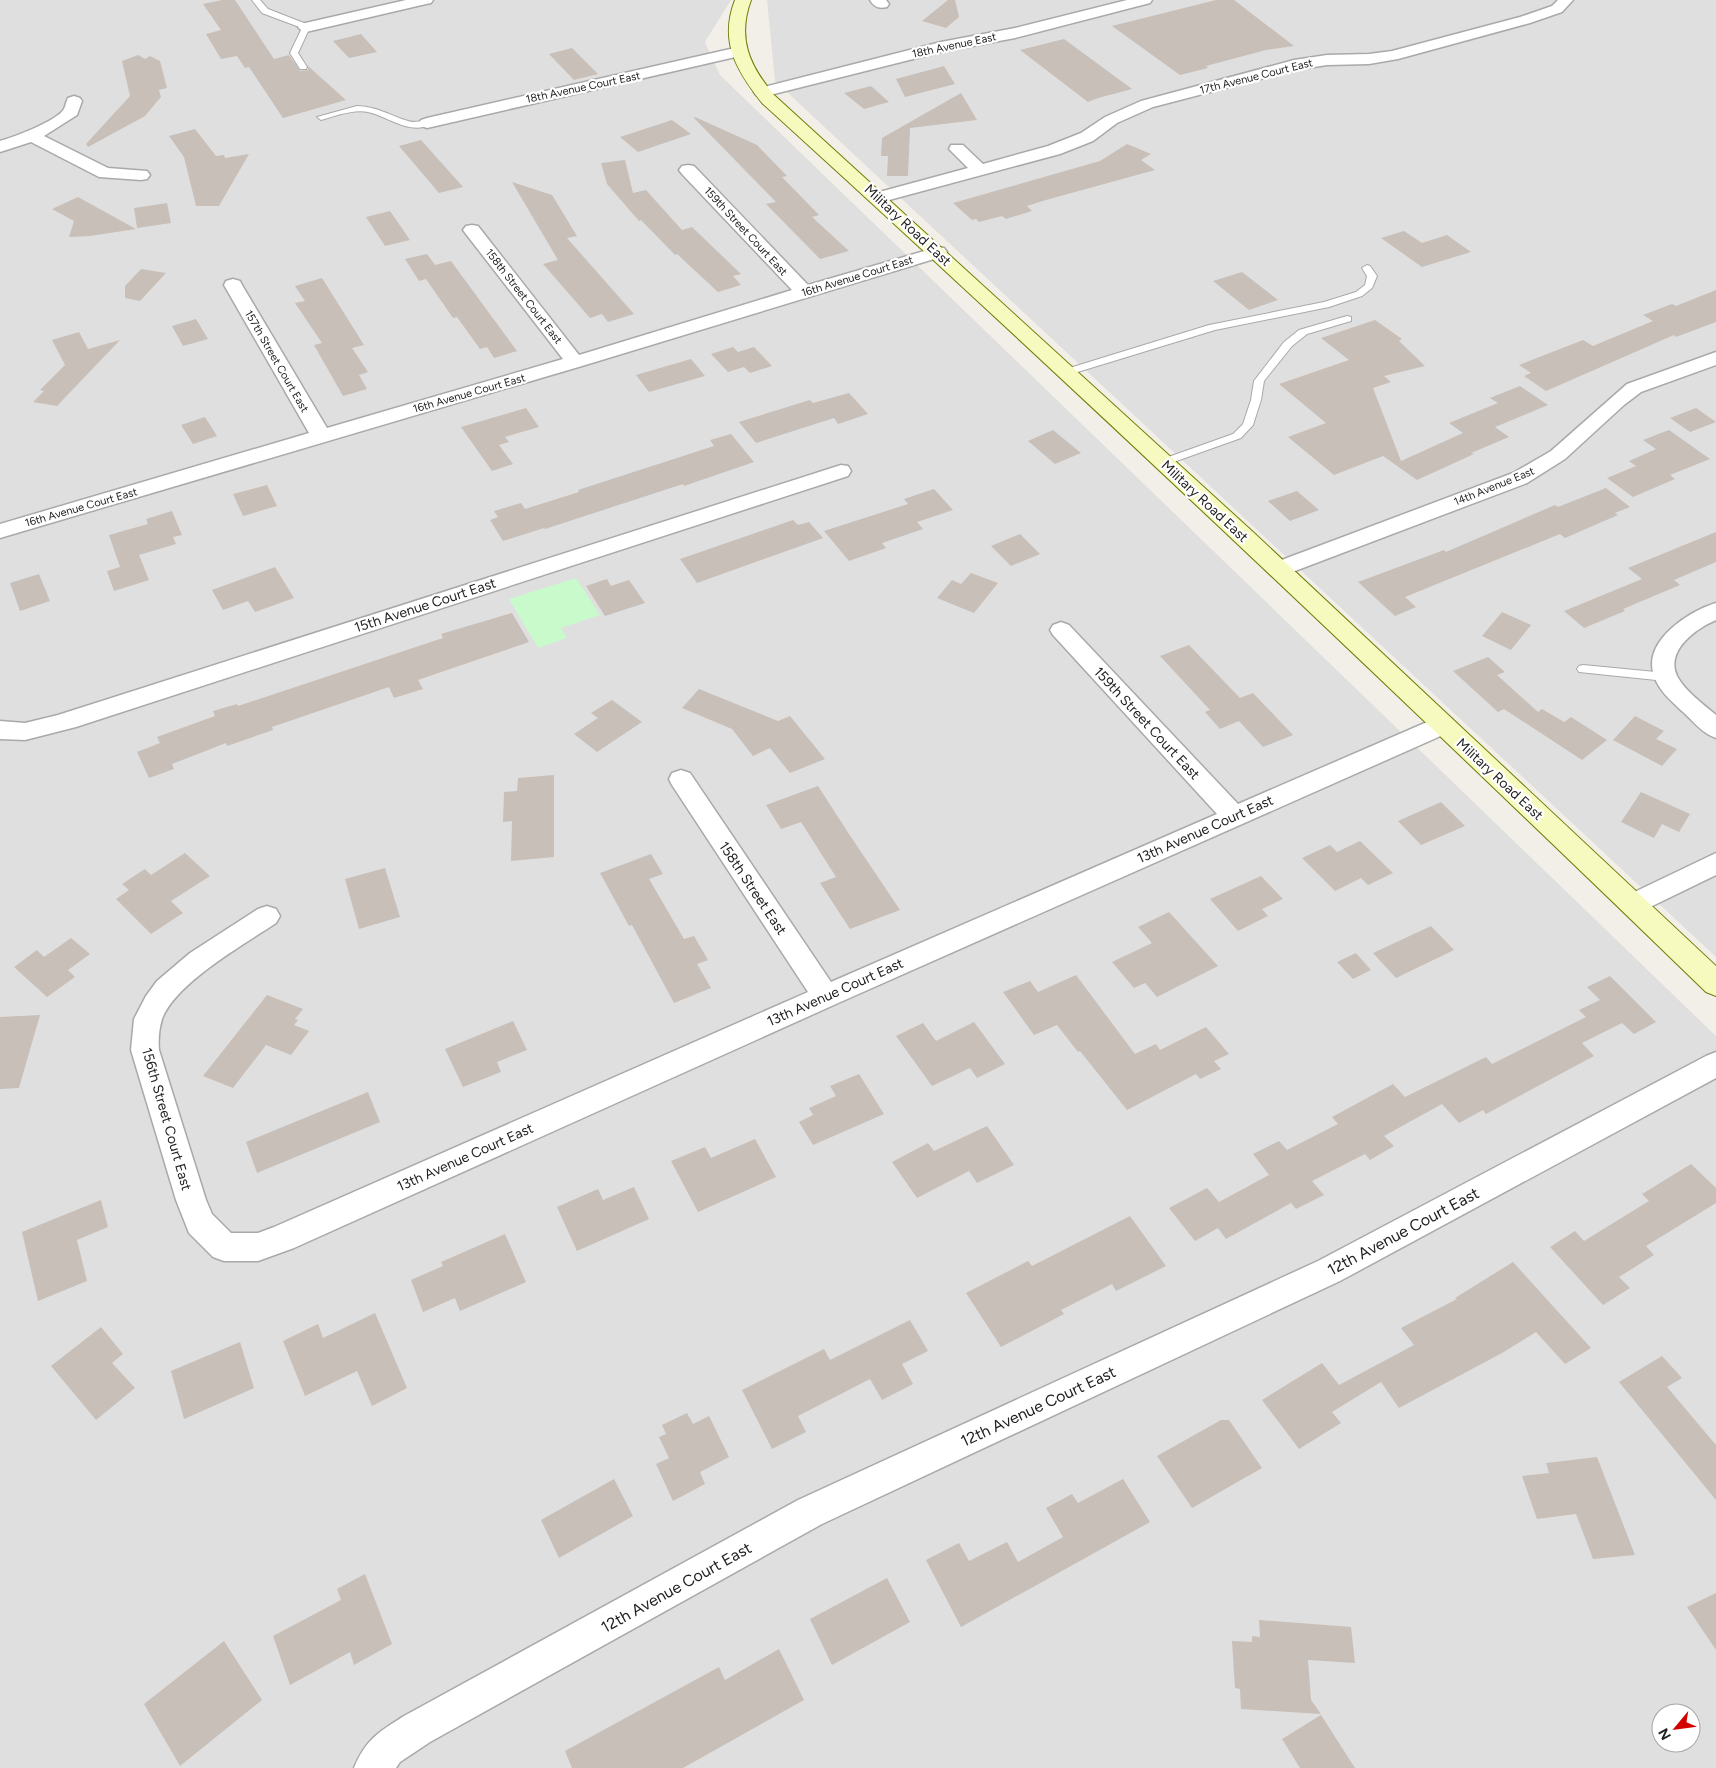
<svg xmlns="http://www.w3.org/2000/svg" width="1716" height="1768" font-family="Figtree,sans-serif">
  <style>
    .residential { fill: #e0dfdf; fill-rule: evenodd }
    .park { fill: #c8facc }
    .building { fill: #c7bfb8 }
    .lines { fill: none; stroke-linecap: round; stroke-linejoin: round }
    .lane-casing { stroke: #a9a9a9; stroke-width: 2 }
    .street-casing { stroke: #a9a9a9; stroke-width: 3 }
    .secondary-casing { stroke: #707d05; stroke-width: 2 }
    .lane { fill: #fff; fill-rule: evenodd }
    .street { fill: #fff; fill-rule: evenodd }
    .secondary { fill: #f7fabf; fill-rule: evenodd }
    .labels { text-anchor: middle; stroke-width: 4.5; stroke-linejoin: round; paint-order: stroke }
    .far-street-label { font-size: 11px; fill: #222; stroke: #fff }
    .street-label { font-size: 14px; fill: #222; stroke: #fff }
    .near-street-label { font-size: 16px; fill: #222; stroke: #fff }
  </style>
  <rect width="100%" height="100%" fill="#f2efe9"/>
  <path class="residential" d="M0,0H731L705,42L720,75L1716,1036V1768H0ZM1661,1713H1691V1743H1661Z
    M767,0H1716V957L775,81Z"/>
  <path class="park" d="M576,578L600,615L561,628L567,638L538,648L509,599Z"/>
  <path class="building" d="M222,0H235L274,59L289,55L300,71L308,70V66L346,100L283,118L249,67L245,68L237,56L221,59L206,34L221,30L203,4Z
    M948,0H955L959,17L946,28L922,21Z
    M1216,0H1234L1294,46L1266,50L1206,66L1208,68L1180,75L1112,26Z
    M361,34L377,52L349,58L333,41Z
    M1064,39L1132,89L1098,98L1088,102L1020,50Z
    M572,48L598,74L574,80L549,54Z
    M138,55L145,59L150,56L160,61L167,88L159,90L161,97L145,116L88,147L86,144L130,96L122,61Z
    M944,66L955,84L905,97L896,79Z
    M871,86L889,102L864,109L844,93Z
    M961,93L977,120L910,128L908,176H887L888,156H881L882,138Z
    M695,117L757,145L787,176L782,177L819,215L812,217L849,251L820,259L766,204L776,202L694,118Z
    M672,120L691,134L638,152L620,137Z
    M195,129L216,156L224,155L225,158L249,154L219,206H196L184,157L169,136Z
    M421,140L463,187L439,193L399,146Z
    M1127,144L1151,154L1141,160L1155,170L1046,200L1027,206L1032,211L1006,219L1002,216L979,222L976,219L972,220L953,203L1100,161Z
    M625,160L633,193L646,190L682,230L692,227L741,274L733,276L741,285L718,292L677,254L675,255L641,220L639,221L607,184L601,163Z
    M512,182L552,195L577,236L567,238L634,314L608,322L602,314L590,318L543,264L558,260Z
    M78,197L136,229L90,236L69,237L74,221L52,209Z
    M167,203L171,223L137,228L134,208Z
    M390,211L410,240L385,246L366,217Z
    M1404,231L1422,243L1447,235L1471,252L1422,267L1381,238Z
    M427,254L435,265L451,261L517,351L494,358L487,347L480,349L457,317L453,318L426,279L419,281L405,259Z
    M141,269L166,273L140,301L125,298V286Z
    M1242,272L1278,300L1249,310L1213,281Z
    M322,278L364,345L352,348L368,372L359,375L367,389L343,396L314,345L322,343L295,303L305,301L295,286Z
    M1716,290V322L1676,337L1674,335L1546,391L1524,376L1531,373L1519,365L1583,340L1593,346L1653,321L1643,315L1672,304L1676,306Z
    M196,319L208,339L183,346L172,326Z
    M1375,320L1402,339L1399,341L1425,366L1384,376L1391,382L1373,388L1401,461L1463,433L1449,423L1498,403L1490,398L1520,386L1548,405L1495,427L1509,437L1471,453L1474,454L1417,480L1383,456L1334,475L1288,437L1326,423L1279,384L1349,360L1321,338Z
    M79,332L88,349L120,340L57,406L33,402L44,391L40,390L65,365L52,340Z
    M733,347L738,352L754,347L772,366L750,373L744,367L728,372L711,354Z
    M691,359L705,376L649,392L636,375Z
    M849,393L868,414L838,424L834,418L756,443L739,422L810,400L813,403Z
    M526,408L539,427L505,437L509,442L499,445L513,464L492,471L461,427Z
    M1696,408L1716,422L1690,432L1670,418Z
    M205,417L217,436L193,444L181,425Z
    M1053,430L1081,453L1055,464L1028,441Z
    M1669,430L1710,459L1670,475L1675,479L1633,497L1607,478L1636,466L1629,461L1656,449L1643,440Z
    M731,434L754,462L684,486L683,484L545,529L544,528L503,541L490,520L498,517L494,511L521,503L525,509L579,492L578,490L714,446L710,440Z
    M267,485L277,506L243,516L233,494Z
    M1606,488L1630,507L1615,513L1618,515L1565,538L1560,534L1405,597L1416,607L1395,616L1358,582L1444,550L1446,552L1555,505L1558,507Z
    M934,489L953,510L917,522L923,529L882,543L886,548L849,561L824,531L908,504L904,499Z
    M1297,491L1319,510L1290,521L1268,501Z
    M172,511L182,535L173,537L176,544L139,555L149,580L114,591L107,571L120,567L109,535L148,524L146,519Z
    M793,520L798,525L809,522L823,538L697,583L680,559Z
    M1716,532V562L1674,580L1680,585L1623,609L1625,611L1584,628L1564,611L1642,579L1628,568Z
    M1020,534L1040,554L1011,566L991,546Z
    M275,567L294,598L255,612L248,601L223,610L212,590Z
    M971,573L998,583L974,613L937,598L952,580L961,584Z
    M39,574L50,601L20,611L10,583Z
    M607,579L611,586L629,580L645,603L605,616L586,586Z
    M1502,612L1531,625L1511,650L1482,636Z
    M512,613L529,642L418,680L423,689L394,698L389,687L272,727L273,730L227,746L226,743L172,764L174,769L149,778L137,752L160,743L157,737L215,716L213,711L237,704L238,706L443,638L441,634Z
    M1189,645L1240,698L1253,693L1293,735L1263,747L1239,721L1220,729L1205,712L1210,710L1160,656Z
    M1488,657L1505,672L1497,675L1538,712L1542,709L1564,722L1571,717L1607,740L1582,760L1504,709L1498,712L1453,671Z
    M699,689L778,721L790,716L825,759L790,773L770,748L753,756L732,729L682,708Z
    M612,700L642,722L597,752L574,734L598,718L591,713Z
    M1635,716L1664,731L1656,739L1677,749L1662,766L1613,740Z
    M554,775V857L511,861L512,821L503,822L504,792L517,791L518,778Z
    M818,786L849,834L900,910L850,929L820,883L836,877L801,822L781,829L766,805Z
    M1641,792L1690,814L1679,832L1662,824L1654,838L1621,822Z
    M1441,802L1465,826L1421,845L1398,821Z
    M1360,841L1393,873L1368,885L1361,878L1335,891L1302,858L1330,845L1337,852Z
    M185,853L210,876L171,901L183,913L151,934L116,899L129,890L122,884L145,869L151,875Z
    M651,854L663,874L649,879L684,939L694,936L708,960L697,964L711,988L674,1003L632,925L629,926L600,873Z
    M385,868L400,917L359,929L345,879Z
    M1261,876L1283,899L1262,909L1268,916L1238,931L1210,899Z
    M1169,912L1218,966L1157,997L1145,983L1134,988L1112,962L1152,943L1138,927Z
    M1431,926L1454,950L1396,978L1373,953Z
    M71,938L90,954L68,970L75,977L47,997L14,967L37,950L44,957Z
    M1356,953L1371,970L1353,979L1337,962Z
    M1076,975L1135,1054L1156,1044L1160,1050L1206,1027L1229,1054L1214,1061L1221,1069L1200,1079L1196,1074L1127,1110L1080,1051L1078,1052L1057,1025L1034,1035L1003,992L1030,981L1038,992Z
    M1610,976L1656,1022L1634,1034L1622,1023L1582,1043L1594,1056L1486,1114L1483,1110L1459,1123L1442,1104L1384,1136L1394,1146L1370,1160L1365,1154L1312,1181L1324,1195L1296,1209L1291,1203L1226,1239L1218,1228L1195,1241L1169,1208L1207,1188L1219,1202L1269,1175L1253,1154L1279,1141L1287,1150L1338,1124L1332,1117L1393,1084L1405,1097L1486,1057L1492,1064L1586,1017L1579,1010L1600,1000L1587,987Z
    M267,995L303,1009L295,1019L298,1020L294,1025L309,1031L291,1055L266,1045L233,1088L203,1076Z
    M40,1015L19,1088L0,1089V1017Z
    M513,1021L527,1050L497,1062L501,1072L463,1087L445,1049Z
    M974,1022L1005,1064L977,1078L970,1068L932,1086L896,1036L923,1023L936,1041Z
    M859,1074L884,1114L813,1145L799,1122L813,1115L809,1108L836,1096L830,1086Z
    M368,1092L380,1122L257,1173L246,1142Z
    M987,1126L1014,1165L977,1183L969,1171L917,1198L892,1162L928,1143L934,1151Z
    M755,1139L776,1177L698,1212L671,1161L705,1147L711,1158Z
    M1691,1164L1716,1188V1203L1646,1246L1654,1255L1619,1277L1630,1288L1603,1305L1550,1247L1575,1231L1584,1241L1649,1201L1642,1194Z
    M634,1187L649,1219L577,1251L557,1207L598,1189L603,1200Z
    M101,1200L108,1227L77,1240L87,1281L38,1301L22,1232Z
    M1130,1216L1166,1266L1116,1291L1112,1284L1061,1310L1064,1314L1001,1347L966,1293L1028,1261L1032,1266Z
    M505,1234L526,1282L460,1311L455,1298L423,1312L411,1280L443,1266L441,1262Z
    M1513,1262L1591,1348L1565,1364L1536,1332L1502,1353L1399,1408L1381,1382L1332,1412L1341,1423L1299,1449L1262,1400L1322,1363L1339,1385L1414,1345L1401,1328L1457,1299L1455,1298Z
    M375,1313L407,1388L372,1406L357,1371L305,1396L283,1341L318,1324L323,1338Z
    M910,1320L928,1351L902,1364L913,1384L882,1400L870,1379L798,1416L806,1432L772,1449L742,1390L824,1349L830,1360Z
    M101,1327L123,1354L112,1363L135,1388L96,1420L51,1366Z
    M240,1342L254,1388L184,1419L171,1371Z
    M1662,1356L1682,1378L1667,1387L1716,1445V1500L1619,1382Z
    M687,1413L693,1424L709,1416L729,1457L700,1472L705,1484L673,1501L656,1464L669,1458L659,1437L666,1434L662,1425Z
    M1221,1420H1229L1262,1468L1192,1508L1157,1456Z
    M1597,1457L1635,1555L1593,1559L1576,1514L1537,1519L1522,1476L1549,1473L1546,1463Z
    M614,1479L633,1516L559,1558L541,1520Z
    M1123,1479L1150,1522L961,1627L926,1560L959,1543L969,1561L1007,1542L1018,1562L1063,1537L1046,1508L1072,1494L1078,1503Z
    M365,1574L392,1644L354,1665L350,1652L290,1685L273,1636L341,1600L337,1589Z
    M887,1578L910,1622L832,1665L810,1619Z
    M1716,1593V1650L1687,1607Z
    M1259,1620L1351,1627L1355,1663L1308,1660L1311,1700L1321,1714L1241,1709L1240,1689L1235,1688L1232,1641L1252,1642V1636L1260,1637Z
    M224,1641L262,1700L180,1766L144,1704Z
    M779,1649L804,1700L683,1768H572L565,1751L719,1667L725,1680Z
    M1321,1715L1355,1768H1300L1282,1739Z"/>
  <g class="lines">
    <defs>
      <path id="lane" d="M252,0H260L268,9L309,25L310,27L298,53L307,67L306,69H300L290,53L302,28L262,13Z
        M357,106C376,106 391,116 408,121C416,124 425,118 431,123C413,137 387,116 368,112C354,109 335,116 321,120L317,117Z
        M1367,265L1370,266L1377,276L1372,288L1362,296L1329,307L1215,330L1071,374L1067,375L1062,372L1063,370L1209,325L1324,302L1356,292L1365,285L1367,276L1362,268Z
        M1347,316L1351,317V321L1307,334L1292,346L1264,381L1261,400L1253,425L1241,438L1168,464H1160L1159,462L1160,460L1233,434L1243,424L1251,400L1254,381L1284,342L1299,330Z
        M1583,665L1666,673L1672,677L1666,681L1579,672L1577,669L1579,666Z"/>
      <path id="street" d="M406,0H433L431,3L426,4L306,32L301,30L298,27L301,24Z
        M870,0H886L889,4L887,7C879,9 874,7 870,0Z
        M1127,0H1152L1150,3L1015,38L941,52L762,97L756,95L754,92L756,89L941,42L1015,28Z
        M1558,0H1573L1562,12L1530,23L1398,59L1369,64L1327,65L1295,70L1153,107L1117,123L1093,141L1060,154L878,203L872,202L869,198L872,194L968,168L949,149L951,145H963L983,164L1048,146L1081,133L1105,117L1141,101L1294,60L1327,55L1369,54L1392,51L1520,17L1552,6Z
        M739,47L744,49L747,52L744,55L427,128L421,126L419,123L421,120L427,118Z
        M74,96L80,98L82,101L77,115L44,136L108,168L147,171L150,175L147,179L141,180L99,177L31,142L0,152V141C14,137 57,121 64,109C66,105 66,101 68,98Z
        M688,165L694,166L808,285L938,247L944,248L947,252L944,256L582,366L0,538V524L309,433L224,285L226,281L233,279L240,281L242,285L327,428L563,359L466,234L463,230L466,226L472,225L478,226L579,355L792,290L682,174L679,170L682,166Z
        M1716,352V365L1641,392L1624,405L1565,459L1527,483L1287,574L1279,576L1271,574L1268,569L1271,564L1513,473L1551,451L1627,384Z
        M841,465L848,466L851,471L848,476L76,727L25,740L0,739V721L25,723L58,715Z
        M1716,603V620C1697,628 1665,650 1677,676C1685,691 1703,704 1716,715V738C1703,734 1693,721 1683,712C1671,701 1656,688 1653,672C1645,639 1690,611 1716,603Z
        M1061,622L1069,625L1238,804L1434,719L1443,716L1452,719L1455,725L1452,731L836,1004L294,1248L258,1261H224L213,1257L189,1233L176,1200L131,1050L134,1019L146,996L157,981L190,953L258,909L267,906L276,909L280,916L276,923C245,944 175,983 162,1019C159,1029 158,1040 159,1050L206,1200L212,1214L231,1233H258L274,1227L808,992L672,785L669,779L672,773L681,770L690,773L831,982L1217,814L1053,635L1050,630L1053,625Z
        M1716,853V875L1642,911L1633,914L1624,911L1620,904L1624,897Z
        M1716,1052V1078L1340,1281L822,1524L430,1742L400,1762L396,1768H354C366,1739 379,1732 404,1716L798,1500L1318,1261L1706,1056Z"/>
      <path id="secondary" d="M735,0H751C737,38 749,65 774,95L1253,532L1716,966V996L1706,992C1395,691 1082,394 762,103C736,70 719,41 735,0Z"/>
    </defs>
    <use href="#lane" class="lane-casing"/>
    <use href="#street" class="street-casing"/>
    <use href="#secondary" class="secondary-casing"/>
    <use href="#lane" class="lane"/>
    <use href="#street" class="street"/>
    <use href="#secondary" class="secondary"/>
  </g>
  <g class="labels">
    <g class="far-street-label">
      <text transform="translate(954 45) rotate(-12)" y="4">18th Avenue East</text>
      <text transform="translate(1256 76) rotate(-14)" y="4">17th Avenue Court East</text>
      <text transform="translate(583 87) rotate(-12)" y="4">18th Avenue Court East</text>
      <text transform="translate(746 231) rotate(47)" y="4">159th Street Court East</text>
      <text transform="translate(857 276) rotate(-17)" y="4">16th Avenue Court East</text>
      <text transform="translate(524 296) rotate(52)" y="4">158th Street Court East</text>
      <text transform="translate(277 361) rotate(60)" y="4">157th Street Court East</text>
      <text transform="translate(469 393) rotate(-16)" y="4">16th Avenue Court East</text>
      <text transform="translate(1494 486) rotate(-22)" y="4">14th Avenue East</text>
      <text transform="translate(81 507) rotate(-16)" y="4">16th Avenue Court East</text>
    </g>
    <g class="street-label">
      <text transform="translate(908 225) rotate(43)" y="5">Military Road East</text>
      <text transform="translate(1205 501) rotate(43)" y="5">Military Road East</text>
      <text transform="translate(425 605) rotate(-18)" y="5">15th Avenue Court East</text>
      <text transform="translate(1147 723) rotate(47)" y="5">159th Street Court East</text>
      <text transform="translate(1500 779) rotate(43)" y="5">Military Road East</text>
      <text transform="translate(1205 829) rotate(-24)" y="5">13th Avenue Court East</text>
      <text transform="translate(753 888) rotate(56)" y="5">158th Street East</text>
      <text transform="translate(835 992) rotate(-24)" y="5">13th Avenue Court East</text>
      <text transform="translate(167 1119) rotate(74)" y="5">156th Street Court East</text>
      <text transform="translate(465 1157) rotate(-24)" y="5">13th Avenue Court East</text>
    </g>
    <g class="near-street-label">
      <text transform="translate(1403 1231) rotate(-28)" y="6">12th Avenue Court East</text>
      <text transform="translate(1038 1406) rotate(-25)" y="6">12th Avenue Court East</text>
      <text transform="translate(676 1587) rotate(-29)" y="6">12th Avenue Court East</text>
    </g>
  </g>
  <g transform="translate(1676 1728) rotate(241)"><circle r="24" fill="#ffffff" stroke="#a7a7a7"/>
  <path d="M0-4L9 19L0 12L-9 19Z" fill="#d40000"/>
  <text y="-8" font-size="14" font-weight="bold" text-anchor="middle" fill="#222222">N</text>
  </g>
</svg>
